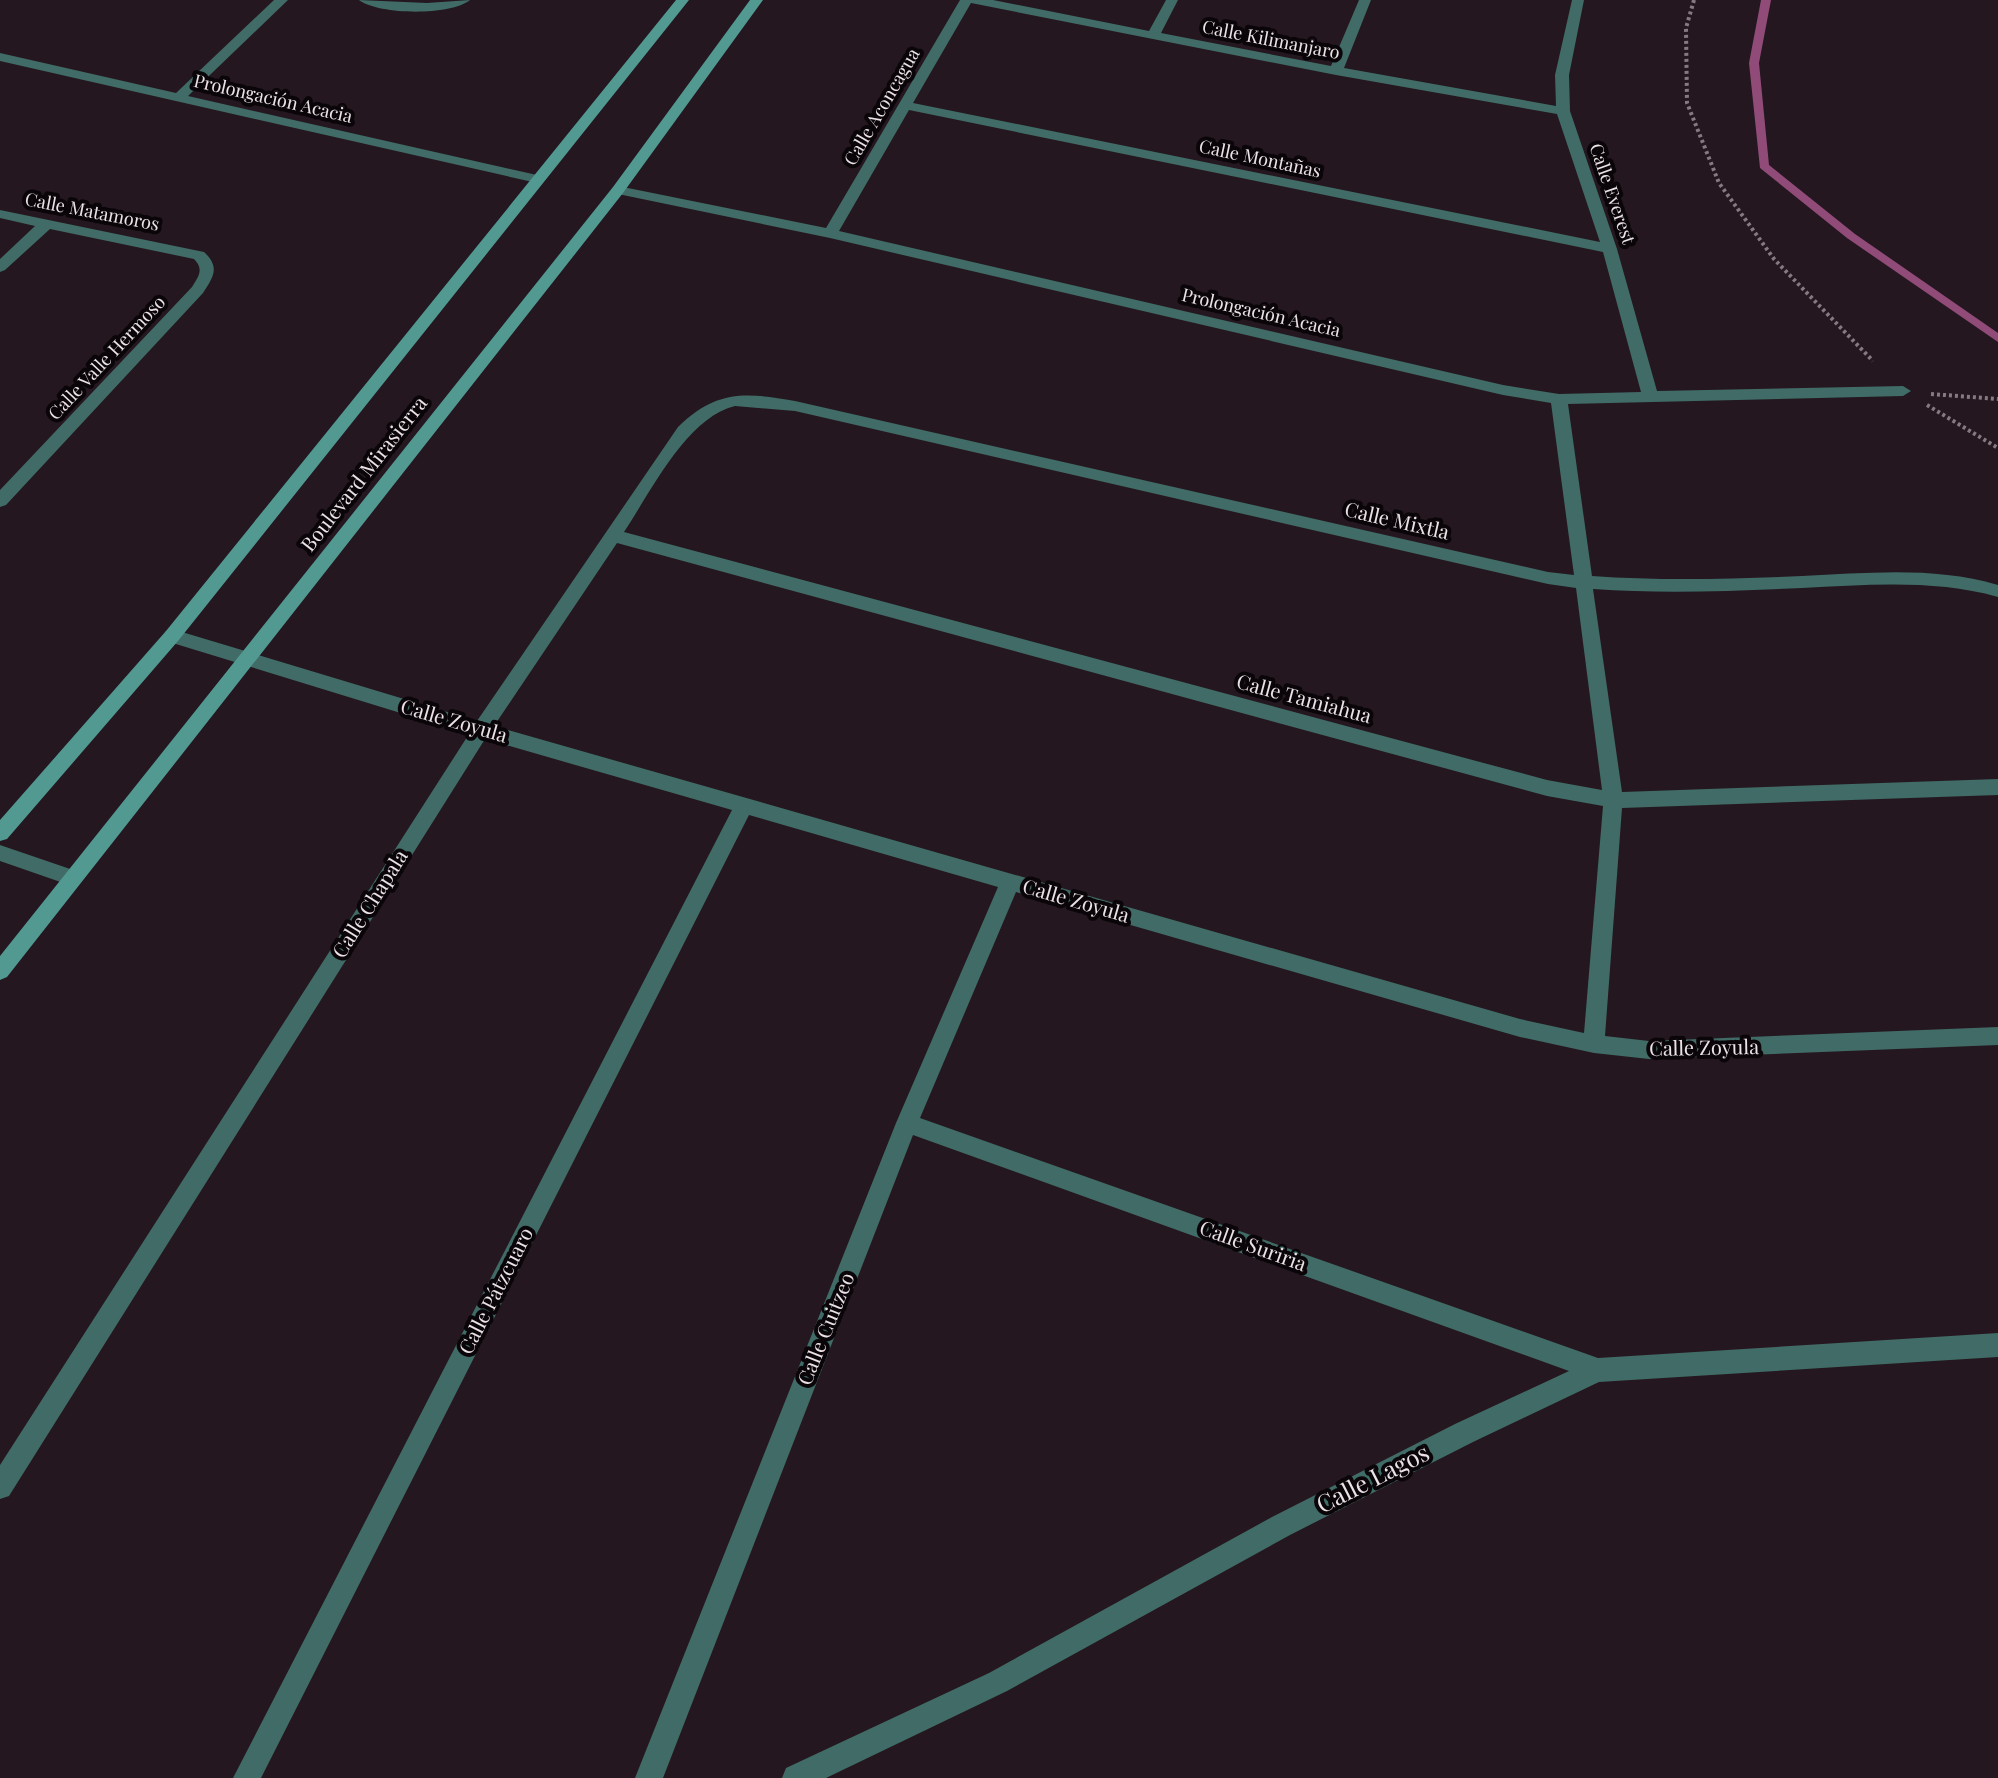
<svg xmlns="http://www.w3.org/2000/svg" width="1998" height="1778" font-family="'Playfair Display',serif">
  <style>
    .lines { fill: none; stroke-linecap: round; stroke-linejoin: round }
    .stream { fill: #904b78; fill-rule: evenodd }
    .path { stroke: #857a81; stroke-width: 4; stroke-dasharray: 3 3; stroke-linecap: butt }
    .street { fill: #406b66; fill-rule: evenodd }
    .secondary { fill: #519991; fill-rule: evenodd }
    .labels { text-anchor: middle; stroke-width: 8; stroke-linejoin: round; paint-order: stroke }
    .far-street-label { font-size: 18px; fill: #ebe2e7; stroke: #0a0508 }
    .street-label { font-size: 20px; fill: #ebe2e7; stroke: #0a0508 }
    .near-street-label { font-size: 24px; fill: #ebe2e7; stroke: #0a0508 }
  </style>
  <rect width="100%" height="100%" fill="#24171f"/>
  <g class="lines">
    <path class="stream" d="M1761,0H1771L1759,63L1769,165L1855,234L1998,333V342L1847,238L1760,168L1749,63Z"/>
    <path class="path" d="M1694,0L1686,28L1687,103L1719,183L1774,259L1873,361
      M1931,394L1998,399
      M1927,405L1998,448"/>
    <path class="street" d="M274,0H288L188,96L537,175L544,179L537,183L0,61V53L176,93Z
      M359,0L427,3L470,0C450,16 379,15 359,0Z
      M960,0H993L1149,31L1166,0H1178L1161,33L1331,66L1359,0H1371L1344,68L1556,106L1555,75L1572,0H1584L1569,75L1570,111L1617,249L1657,391L1903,386L1911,391L1903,396L1568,404L1592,576C1662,581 1732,579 1802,576C1868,573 1934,566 1998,585V597C1934,579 1868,585 1802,588C1733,591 1663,594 1593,589L1622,792L1998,779V795L1622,808L1605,1036L1649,1041L1998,1027V1045L1649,1059L1594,1053L1520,1037L1016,892L920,1118L1598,1358L1998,1333V1357L1599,1382L1473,1442L1290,1535L1007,1691L826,1778H782L786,1768L989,1673L1272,1517L1455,1424L1569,1371L913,1135L663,1778H635L896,1123L998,887L749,815L261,1778H233L732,810L485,739L9,1496L0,1499V1465L469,734L166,641L163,636L166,631L172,629L477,721L678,427C716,390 745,392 795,401L1548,572L1574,575L1551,403L1503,395L830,238L618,194L611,190L618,186L826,228ZM971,3L1336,75L1557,114L1600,242L913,103ZM909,110L1603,252L1641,392L1559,394L1503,385L839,231ZM735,406L795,411L1548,584L1576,588L1602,790L1547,780L624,532C650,493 687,417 735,406ZM617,543L1547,796L1603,806L1584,1033L1520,1019L494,726Z
      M0,210L204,252C220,267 214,276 203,293L6,505L0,507V490L192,287C199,276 204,269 194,259L50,229L5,270L0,272V259L35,226L0,218Z
      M0,845L79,872L82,878L79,884L72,886L0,861Z"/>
    <path class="secondary" d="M676,0H689L178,641L7,839L0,841V820L166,631Z
      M750,0H763L623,193L7,977L0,980V956L613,187Z"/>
  </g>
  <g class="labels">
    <g class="far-street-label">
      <text transform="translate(1271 40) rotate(11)" y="6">Calle Kilimanjaro</text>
      <text transform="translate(273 99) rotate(13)" y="6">Prolongación Acacia</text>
      <text transform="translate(882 107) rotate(-60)" y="6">Calle Aconcagua</text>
      <text transform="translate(1260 159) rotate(12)" y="6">Calle Montañas</text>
      <text transform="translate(1612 194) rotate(71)" y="6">Calle Everest</text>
      <text transform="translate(92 212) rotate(11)" y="6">Calle Matamoros</text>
      <text transform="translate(1261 313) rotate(13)" y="6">Prolongación Acacia</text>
      <text transform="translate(107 358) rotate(-47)" y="6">Calle Valle Hermoso</text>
    </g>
    <g class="street-label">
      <text transform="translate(364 474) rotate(-52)" y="7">Boulevard Mirasierra</text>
      <text transform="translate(1397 521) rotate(13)" y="7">Calle Mixtla</text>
      <text transform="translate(1304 699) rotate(15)" y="7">Calle Tamiahua</text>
      <text transform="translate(454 721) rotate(16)" y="7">Calle Zoyula</text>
      <text transform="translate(1076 901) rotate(16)" y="7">Calle Zoyula</text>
      <text transform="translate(370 904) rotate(-58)" y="7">Calle Chapala</text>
      <text transform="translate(1704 1048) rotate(-1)" y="7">Calle Zoyula</text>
      <text transform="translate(1253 1246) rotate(20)" y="7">Calle Suriria</text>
      <text transform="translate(496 1291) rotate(-63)" y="7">Calle Pátzcuaro</text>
      <text transform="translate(826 1329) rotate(-68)" y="7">Calle Cuitzeo</text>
    </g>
    <g class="near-street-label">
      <text transform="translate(1373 1479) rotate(-27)" y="8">Calle Lagos</text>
    </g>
  </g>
</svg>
